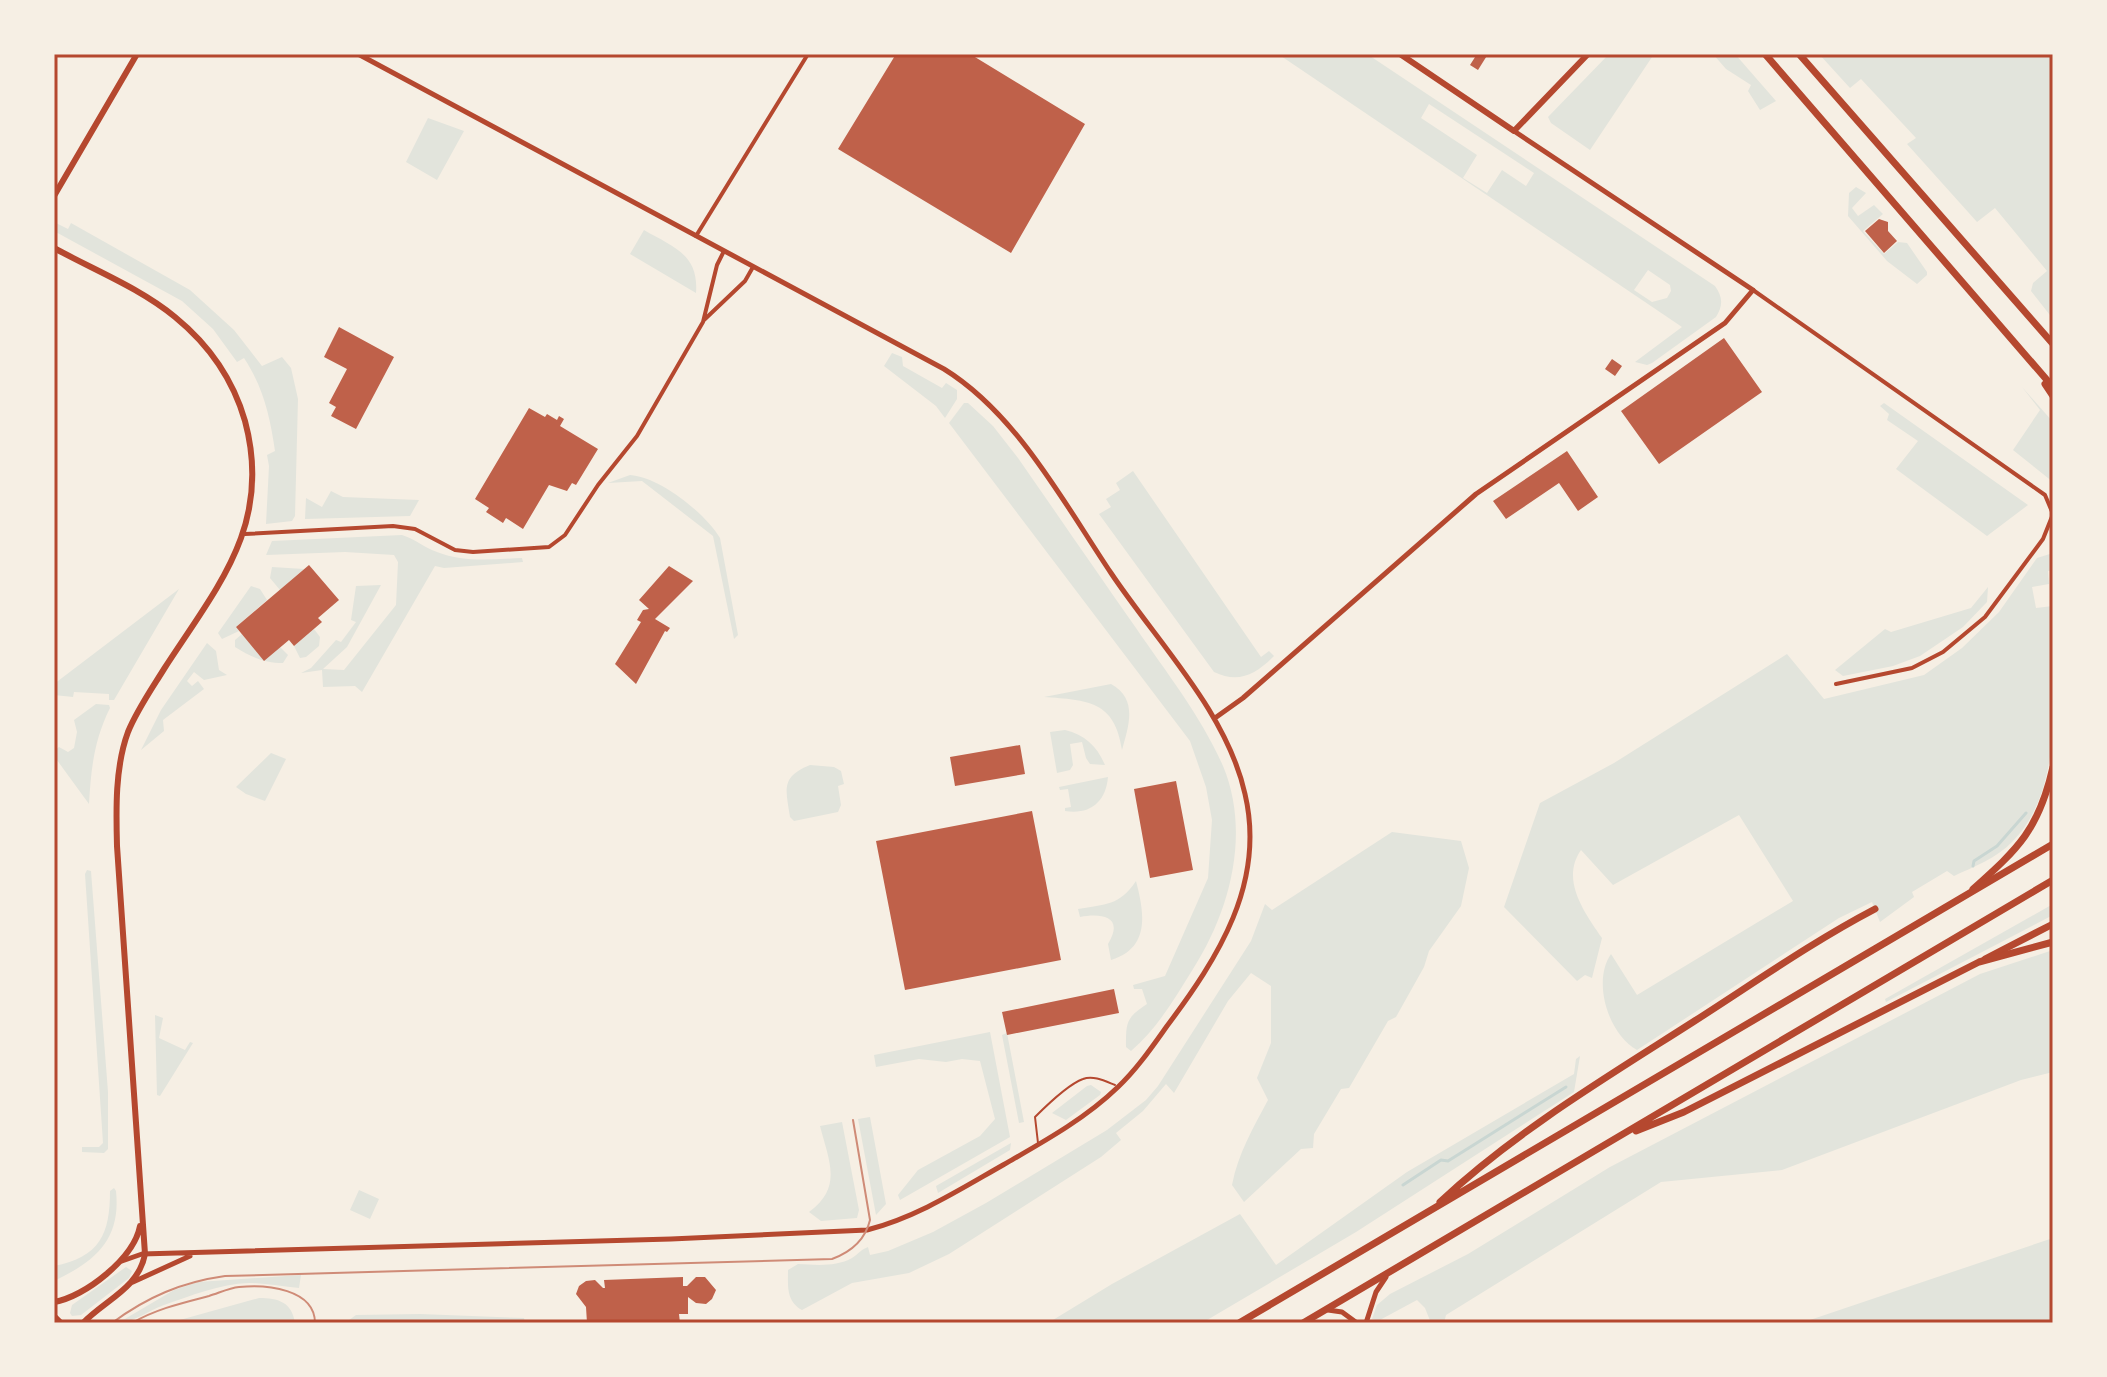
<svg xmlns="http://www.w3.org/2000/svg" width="2107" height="1377" font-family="Roboto,sans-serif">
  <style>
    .green { fill: #e2e4dc; fill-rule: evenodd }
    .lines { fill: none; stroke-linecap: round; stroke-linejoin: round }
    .stream { stroke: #c9d6d2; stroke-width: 3 }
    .building { fill: #bf614a }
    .service { stroke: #b5482f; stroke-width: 2 }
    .minor { stroke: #b5482f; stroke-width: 4 }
    .tertiary { stroke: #b5482f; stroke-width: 5 }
    .secondary { stroke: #b5482f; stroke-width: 6 }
    .primary { stroke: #b5482f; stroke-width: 7 }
    .trunk { stroke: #b5482f; stroke-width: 7 }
    .tram { stroke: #cf8b77; stroke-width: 2 }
    .neatline { fill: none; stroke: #b5482f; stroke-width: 3 }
  </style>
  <rect width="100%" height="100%" fill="#f6efe4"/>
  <path class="green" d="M1278,54H1367L1715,286C1723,297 1723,306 1716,317L1652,363L1647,365L1635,362L1682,327ZM1429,104L1534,173L1526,186L1502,170L1487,193L1463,178L1477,155L1421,118ZM1648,270L1670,285L1671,291L1667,298L1652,302L1634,290Z
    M1609,54H1654L1590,150L1551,123L1548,117Z
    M1713,54H1735L1776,101L1760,110L1748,91L1751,85L1726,69Z
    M1819,54H2053V319L2031,291L2033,283L2047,271L1995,208L1977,222L1907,144L1916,138L1861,79L1850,88Z
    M428,118L464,131L437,180L406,162Z
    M1856,187L1866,193L1852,208L1858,216L1874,205L1883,214L1863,231L1884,254L1898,242L1907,243L1927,272V275L1917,284L1887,261L1848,216L1849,193Z
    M56,223L68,229L71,223L190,290L234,330L262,366L282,357L291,368L298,399L295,516L292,521L266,524L269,466L267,455L275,451C270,416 263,387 244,358L237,362L213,329L182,301L54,231Z
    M644,230C673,247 699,254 696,293L630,254Z
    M892,353L902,357L903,366L942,388L946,383L957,390V399L945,418L936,406L884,366Z
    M2022,387L2053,422V482L2013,450L2040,410Z
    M964,403H968L993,426L1018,458C1057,514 1096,571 1136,628C1166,672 1201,716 1223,766C1251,833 1230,911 1193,969C1175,998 1157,1029 1131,1051L1126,1047C1126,1022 1126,1018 1147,1004L1142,989H1134L1133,985L1165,976L1208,878L1212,820L1206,787L1190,741L949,423Z
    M1884,403L2028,505L1987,536L1896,469L1918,441L1887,420L1889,414L1880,406Z
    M1133,471L1261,657L1269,651L1274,656C1256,674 1239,684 1214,672L1099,514L1111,507L1106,499L1120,490L1116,483Z
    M630,475C660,477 705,513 720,538L738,635L734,639L713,536L642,481L608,483Z
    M331,491L343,497L419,500L410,516L305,519L306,498L322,507Z
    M402,535C415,539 425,548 437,552C465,563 493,559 522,558L523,562L444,568L435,566L362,692L355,686L323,687L322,670L301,673L311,668L336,640L341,642L356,622L351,620L356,586L381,585L347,647L323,669L344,670L396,605L398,562L394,555L345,552L266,555L272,541Z
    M2053,553V570L2048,571L2049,584L2032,587L2036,608L2053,606C2053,677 2067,788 2012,842C1997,858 1973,867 1954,876L1947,871L1912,892L1914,897L1880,922L1872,902L1839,918L1637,1050C1608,1034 1592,981 1611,954L1637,995L1793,901L1739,815L1613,885L1581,850C1560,880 1585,913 1602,938L1592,978L1585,975L1577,981L1504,907L1540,803L1614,763L1787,654L1824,699L1924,675L1962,648L1999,612L2037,558Z
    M272,567L304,569L280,590L270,578Z
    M251,586L260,589L267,600L236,627L239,631L222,639L218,633Z
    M1988,587L1987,602L1963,627L1920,656L1893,666L1843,676L1835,670L1885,629L1891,632L1971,608Z
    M179,589L114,700H109V694L74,692L73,697L54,695V684Z
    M314,629L320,637L319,646L306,657L300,658L294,646Z
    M242,634L264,660L280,647L288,655L283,663C264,663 251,657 235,647V640Z
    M207,643L216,651L219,670L227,675L204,680L194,672L187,681L192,686L198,681L204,689L163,720L164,731L141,750L161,710Z
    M1111,684C1138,699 1129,725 1122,750C1115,701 1088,700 1044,697Z
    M96,704L109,705L110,708C94,740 91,769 89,804L54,756V751L59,747L68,752L74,748L77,732L74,720Z
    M1065,730C1085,735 1097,746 1105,765L1090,764L1086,758L1082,742L1070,744L1073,765L1070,770L1057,773L1050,732Z
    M271,753L286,759L265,801L246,794L236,787Z
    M810,765L834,767L841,771L844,784L838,786L841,805L838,812L794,821L790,817C786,790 780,777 810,765Z
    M1108,777C1106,802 1090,815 1065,811V808L1071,807L1068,789L1060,790L1059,787Z
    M1392,832L1461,841L1469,868L1461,906L1429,951L1424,967L1396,1017L1388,1021L1349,1088L1341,1089L1314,1134L1313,1148L1301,1149L1244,1202L1232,1185C1238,1154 1253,1128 1268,1100L1257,1078L1271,1043V986L1251,973L1228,1001L1174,1093L1166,1084L1143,1111L1116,1133L1121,1140L1101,1157L949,1254L909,1273L852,1283L802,1310C786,1301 788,1286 788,1270L798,1264C816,1265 836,1267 852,1258C858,1254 862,1249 868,1247L870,1255L888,1251L933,1232L986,1203L1107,1130L1146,1100L1158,1086L1251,941L1265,904L1272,910Z
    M87,870L91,871L108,1092V1149L104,1153L82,1152V1147H99L103,1143L85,874Z
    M1136,881C1144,912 1151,948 1111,960L1108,944C1125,916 1101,913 1080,917L1078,909C1106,904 1119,906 1136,881Z
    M2053,904V915L1886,1002L1885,999Z
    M2053,950V1072L2021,1080L1782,1170L1661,1182L1446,1315L1444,1323H1431L1425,1308L1417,1300L1378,1321L1372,1319L1377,1305L1390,1294L1468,1254L1610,1167L1980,974Z
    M155,1015L163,1018L159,1038L185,1050L190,1042L193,1043L160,1096L157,1095Z
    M990,1032L1010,1137L900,1200L898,1195L918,1170L980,1136L995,1119L980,1061L962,1059L946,1062L919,1059L876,1067L874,1055Z
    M1007,1033L1024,1122L1019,1123L1002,1035Z
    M1580,1056L1574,1092L1356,1232L1202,1323H1048L1112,1284L1240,1214L1276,1265L1407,1172L1574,1074L1576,1059Z
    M1091,1085L1101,1092L1100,1095L1066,1120L1052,1113L1087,1086Z
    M870,1117L886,1204L876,1215L858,1119Z
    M842,1122L859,1210L857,1218L821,1221L809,1212C843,1187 829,1161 820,1126Z
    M1011,1143L1010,1150L938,1193L936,1186Z
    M114,1188L116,1191C121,1239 96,1261 54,1281V1266C100,1257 110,1234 110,1191Z
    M359,1190L379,1199L370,1219L350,1210Z
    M2053,1238V1323H1801Z
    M126,1267L132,1271L129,1278L81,1315L72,1316L70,1313L72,1305Z
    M301,1275L299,1288C283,1287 265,1283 249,1283C220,1284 190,1296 164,1305C149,1310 133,1323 118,1323L174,1290L198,1282Z
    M259,1298C278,1298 292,1302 295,1323H169Z
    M420,1314L524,1318L525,1323H332H345L356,1315Z"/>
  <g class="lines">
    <path class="stream" d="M1973,866L1974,861L1997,846L2026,813
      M1403,1185L1441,1160L1448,1161L1566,1087"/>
  </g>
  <path class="building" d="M896,54H970L1085,124L1011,253L838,149Z
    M1477,54H1488L1478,70L1470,65Z
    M1879,219L1888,222V231L1897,241L1884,253L1865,231Z
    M339,327L394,357L356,429L331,416L336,407L329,403L347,369L324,357Z
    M1724,338L1762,392L1659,464L1621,411Z
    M1612,359L1622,366L1615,376L1605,369Z
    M529,408L545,417L547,414L557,420L559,416L564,419L560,426L598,449L576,485L572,483L567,491L549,485L523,529L506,518L503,523L486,512L489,508L475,499Z
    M1567,451L1598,497L1578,511L1559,483L1506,519L1493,501Z
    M309,565L339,600L318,618L322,622L294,646L289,640L264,661L236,627Z
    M669,566L693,581L655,619L670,628L667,632L665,631L636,684L615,664L641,622L637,620L643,610L649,609L639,600Z
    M1020,745L1025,774L955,786L950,757Z
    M1176,781L1193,870L1150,878L1134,789Z
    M1032,811L1061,960L905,990L876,841Z
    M1114,989L1119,1013L1007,1035L1002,1012Z
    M683,1277V1286H687L696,1277H705L716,1290L712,1299L706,1304L696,1303L688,1297V1314H679L680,1323H587L586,1307L576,1294L579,1286L586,1281L595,1280L603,1288H605L604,1280Z"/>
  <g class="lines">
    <path class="service" d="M1038,1143L1035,1117C1045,1107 1069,1084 1083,1079C1093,1075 1105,1081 1115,1085"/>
    <path class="minor" d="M696,236L808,54
      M1753,290L2045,495L2053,514L2043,539L1985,617L1943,652L1912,668L1836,684
      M704,320L745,281L753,267
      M245,534L393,526L415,529L455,550L473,552L549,547L565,535L598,485L637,436L703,322L717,265L724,251"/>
    <path class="tertiary" d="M1215,718L1243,698L1476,494L1725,323L1753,290L1514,131
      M122,1261L142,1254L671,1239L867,1230C917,1217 959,1190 1003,1165C1043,1142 1085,1119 1118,1087C1137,1069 1152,1047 1167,1026C1218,958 1266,883 1245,794C1227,712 1157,642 1111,573C1064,503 1017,414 944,369L358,54
      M133,1282L190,1256
      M1328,1310L1342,1312L1357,1323
      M1366,1323L1376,1292L1386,1277"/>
    <path class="secondary" d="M1400,54L1514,131L1588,54
      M54,196L137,54
      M54,248C94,270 140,288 175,317C208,344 233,379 245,421C273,525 217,587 164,669C151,690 137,710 128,732C115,767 116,810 117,846L145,1254C139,1288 105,1300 83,1323
      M54,1302C85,1297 134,1258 140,1226
      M54,1316L61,1323"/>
    <path class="primary" d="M1765,54L2053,387
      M1799,54L2053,344
      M2045,384L2053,396
      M1973,889C2019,848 2039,829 2053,767
      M1985,959L2053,924"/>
    <path class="trunk" d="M1636,1131L1684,1112L1979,962L2053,942
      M1440,1202C1516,1131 1607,1077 1693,1022C1754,983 1812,942 1875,909
      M1239,1323L2053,844
      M1303,1323L2053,880"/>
    <path class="tram" d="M112,1323C147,1297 182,1282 225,1276L832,1259C851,1252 865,1241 870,1220L853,1120
      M132,1323C156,1309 182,1303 209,1296C219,1293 229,1288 239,1287C266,1284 315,1289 315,1323"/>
  </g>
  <rect width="2107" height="1377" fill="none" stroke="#f6efe4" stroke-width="112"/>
  <rect x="56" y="56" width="1995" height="1265" class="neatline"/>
</svg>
